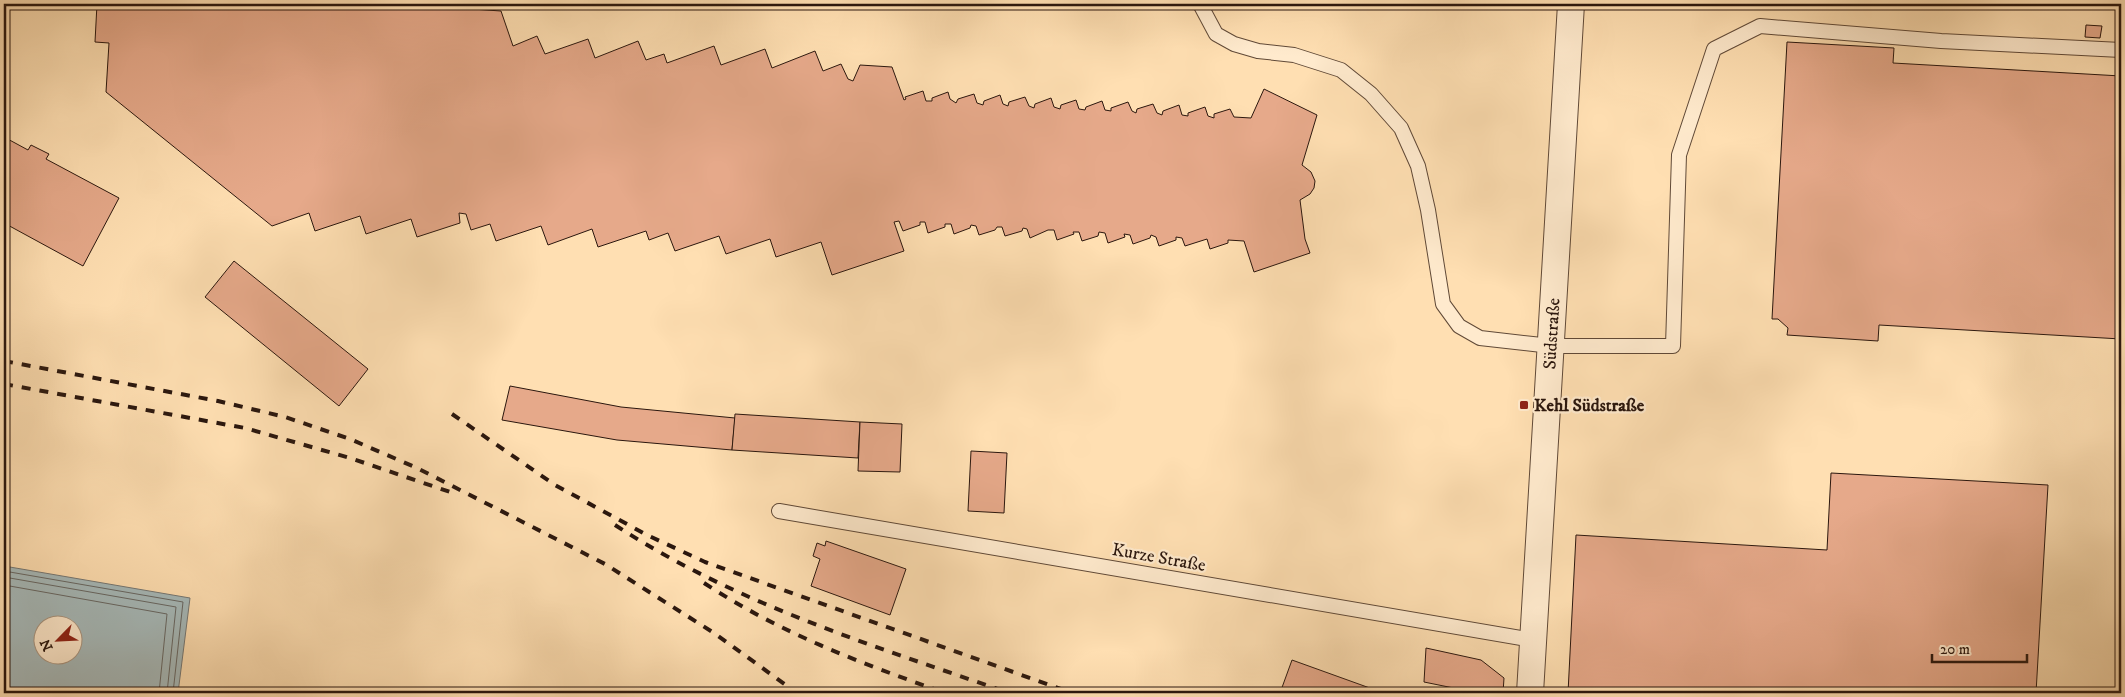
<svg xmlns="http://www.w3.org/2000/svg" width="2125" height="697" font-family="'IM FELL DW Pica',serif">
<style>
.water{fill:#a6b9b9;stroke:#757875;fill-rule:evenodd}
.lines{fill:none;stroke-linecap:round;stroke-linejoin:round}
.shore{stroke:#686864;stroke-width:1}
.building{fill:#e6a98a;stroke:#2b170e}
.lane-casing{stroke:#604937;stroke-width:16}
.street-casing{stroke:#604937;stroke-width:28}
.lane{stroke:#ffeacd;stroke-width:14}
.street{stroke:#ffeacd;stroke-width:26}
.rail{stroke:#2b170e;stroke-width:4;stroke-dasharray:9 9;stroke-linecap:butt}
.poi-dot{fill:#8f2418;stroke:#ffeacd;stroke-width:2}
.labels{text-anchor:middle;stroke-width:4.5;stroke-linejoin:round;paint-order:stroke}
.street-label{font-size:18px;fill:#2b170e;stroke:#ffeacd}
.poi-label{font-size:18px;font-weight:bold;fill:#2b170e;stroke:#ffeacd;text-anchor:start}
</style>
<rect width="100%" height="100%" fill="#ffdfb2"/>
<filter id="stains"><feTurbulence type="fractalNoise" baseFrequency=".004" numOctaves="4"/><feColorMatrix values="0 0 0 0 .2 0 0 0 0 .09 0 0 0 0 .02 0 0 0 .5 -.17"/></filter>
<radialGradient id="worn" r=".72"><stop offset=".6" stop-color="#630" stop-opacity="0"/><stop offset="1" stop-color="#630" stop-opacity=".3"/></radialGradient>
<path class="water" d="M4 566 190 598 178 693H4ZM42 624H72V654H42Z"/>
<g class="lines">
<g class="shore">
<path d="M4 571 183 602 173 693"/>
<path d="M4 577 176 607 167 693"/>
<path d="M4 585 167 614 159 693"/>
</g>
</g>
<g class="building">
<path d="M97 4H472V9L501 11 513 46 537 36 545 54 588 39 595 58 638 41 646 60 664 54 667 63 714 46 721 65 765 49 772 68 815 51 823 71 841 64 848 79 853 81 860 65 892 67 904 100 906 99 905 97 923 91 926 101H932V98L948 92 950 99 956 103 958 99 974 94 977 103 983 105 984 101 1000 95 1003 104 1008 106 1009 102 1025 97 1029 106 1034 108 1035 104 1051 98 1054 107 1060 109 1061 105 1076 100 1079 109 1085 110 1086 107 1102 101 1105 110 1111 111V108L1128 102 1132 111 1136 113 1137 109 1153 104 1157 113 1162 115 1163 111 1179 105 1182 115 1188 116V113L1205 107 1208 116 1214 118V114L1230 109 1234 117 1251 118 1264 89 1317 115 1302 165 1311 172 1315 181 1314 188 1310 194 1300 200 1305 239 1310 253 1254 272 1244 241 1228 240V243L1210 249 1207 239 1185 246 1182 238 1176 237V240L1159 246 1156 237 1151 235 1150 238 1133 244 1130 235 1124 234 1125 237 1108 243 1105 233 1099 232 1098 236 1082 241 1079 232H1073L1074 234 1057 240 1054 230H1048L1030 238 1027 229 1023 228 1022 231 1005 236 1002 227H997L995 230 979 235 976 226 971 225 970 228 954 234 951 224H945V227L928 233 925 222H920V225L903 231 899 221 894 222 904 251 832 275 821 242 776 257 770 239 726 254 719 236 675 251 668 233 649 240 646 231 598 247 592 229 548 245 541 226 496 241 490 224 471 230 466 214 459 213 460 223 417 237 411 219 366 234 360 216 315 231 309 213 272 226 106 92 109 43 95 42Z"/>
<path d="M2086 25 2102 26 2100 38 2085 37Z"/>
<path d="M1787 42 1894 48 1893 63 2121 76V339L1879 325 1878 341 1787 335 1788 328 1778 319H1772Z"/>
<path d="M4 137 28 150 31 145 49 154 46 159 119 198 83 266 4 223Z"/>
<path d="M234 261 368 369 339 406 205 297Z"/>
<path d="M510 386 621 407 735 418 732 450 617 440 502 420Z"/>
<path d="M735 414 860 422 858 458 732 450Z"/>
<path d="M860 422 902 424 900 472 858 471Z"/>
<path d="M971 451 1007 453 1004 513 968 511Z"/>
<path d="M1831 473 2048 485 2036 693H1568L1576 535 1827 550Z"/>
<path d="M826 541 906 569 890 615 811 586 820 559 813 556 817 543 825 546Z"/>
<path d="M1426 648 1481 660 1504 678 1503 693H1478L1424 682Z"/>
<path d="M1292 660 1367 687 1365 693H1280Z"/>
<path d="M1367 687 1384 693H1365Z"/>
</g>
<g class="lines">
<g class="lane-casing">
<g id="lane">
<path d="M1200 4 1216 34 1234 44 1258 51 1294 55 1341 70 1371 94 1401 128 1418 166 1428 210 1443 304 1459 326 1480 338 1551 346H1673L1679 155 1714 49 1760 26 1941 41 2121 50"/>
<path d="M779 511 1533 640"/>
</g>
</g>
<g class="street-casing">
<g id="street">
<path id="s1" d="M1530 693 1571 4"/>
</g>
</g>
<use href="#lane" class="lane"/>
<use href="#street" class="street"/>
<g class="rail">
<path d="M4 361 218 401 285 417 350 439 417 468 605 564 714 633 790 688"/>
<path d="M4 384 245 428 350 458 456 494"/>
<path d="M452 414 555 485 647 535 705 562 1072 693"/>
<path d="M615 525C738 605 872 645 1009 693"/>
<path d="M704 583C782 634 858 662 945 693"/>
</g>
</g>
<rect class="poi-dot" x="1519" y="400" width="10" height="10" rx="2.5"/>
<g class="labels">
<g class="street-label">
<text dy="6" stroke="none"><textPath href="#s1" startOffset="360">Südstraße</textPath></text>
<text transform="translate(1159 557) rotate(10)" y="6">Kurze Straße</text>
</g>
<g class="poi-label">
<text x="1534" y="411">Kehl Südstraße</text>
</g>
</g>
<rect width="2125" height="697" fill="none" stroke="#ffdfb2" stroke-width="20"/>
<rect x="5" y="5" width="2115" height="687" fill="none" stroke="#2b170e" stroke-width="2.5"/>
<rect x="10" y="10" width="2105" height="677" fill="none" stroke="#2b170e"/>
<g transform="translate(58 640) rotate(246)"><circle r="24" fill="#ffeacd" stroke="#aa9681"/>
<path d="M0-4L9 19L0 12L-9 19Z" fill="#8f2418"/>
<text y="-8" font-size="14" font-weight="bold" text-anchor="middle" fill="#2b170e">N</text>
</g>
<path d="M1932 654v8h95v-8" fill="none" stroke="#2b170e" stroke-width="2.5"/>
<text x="1940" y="654" font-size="15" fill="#2b170e" stroke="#ffeacd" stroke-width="4" paint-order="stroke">20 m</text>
<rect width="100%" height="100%" filter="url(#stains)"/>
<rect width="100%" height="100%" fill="url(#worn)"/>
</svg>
